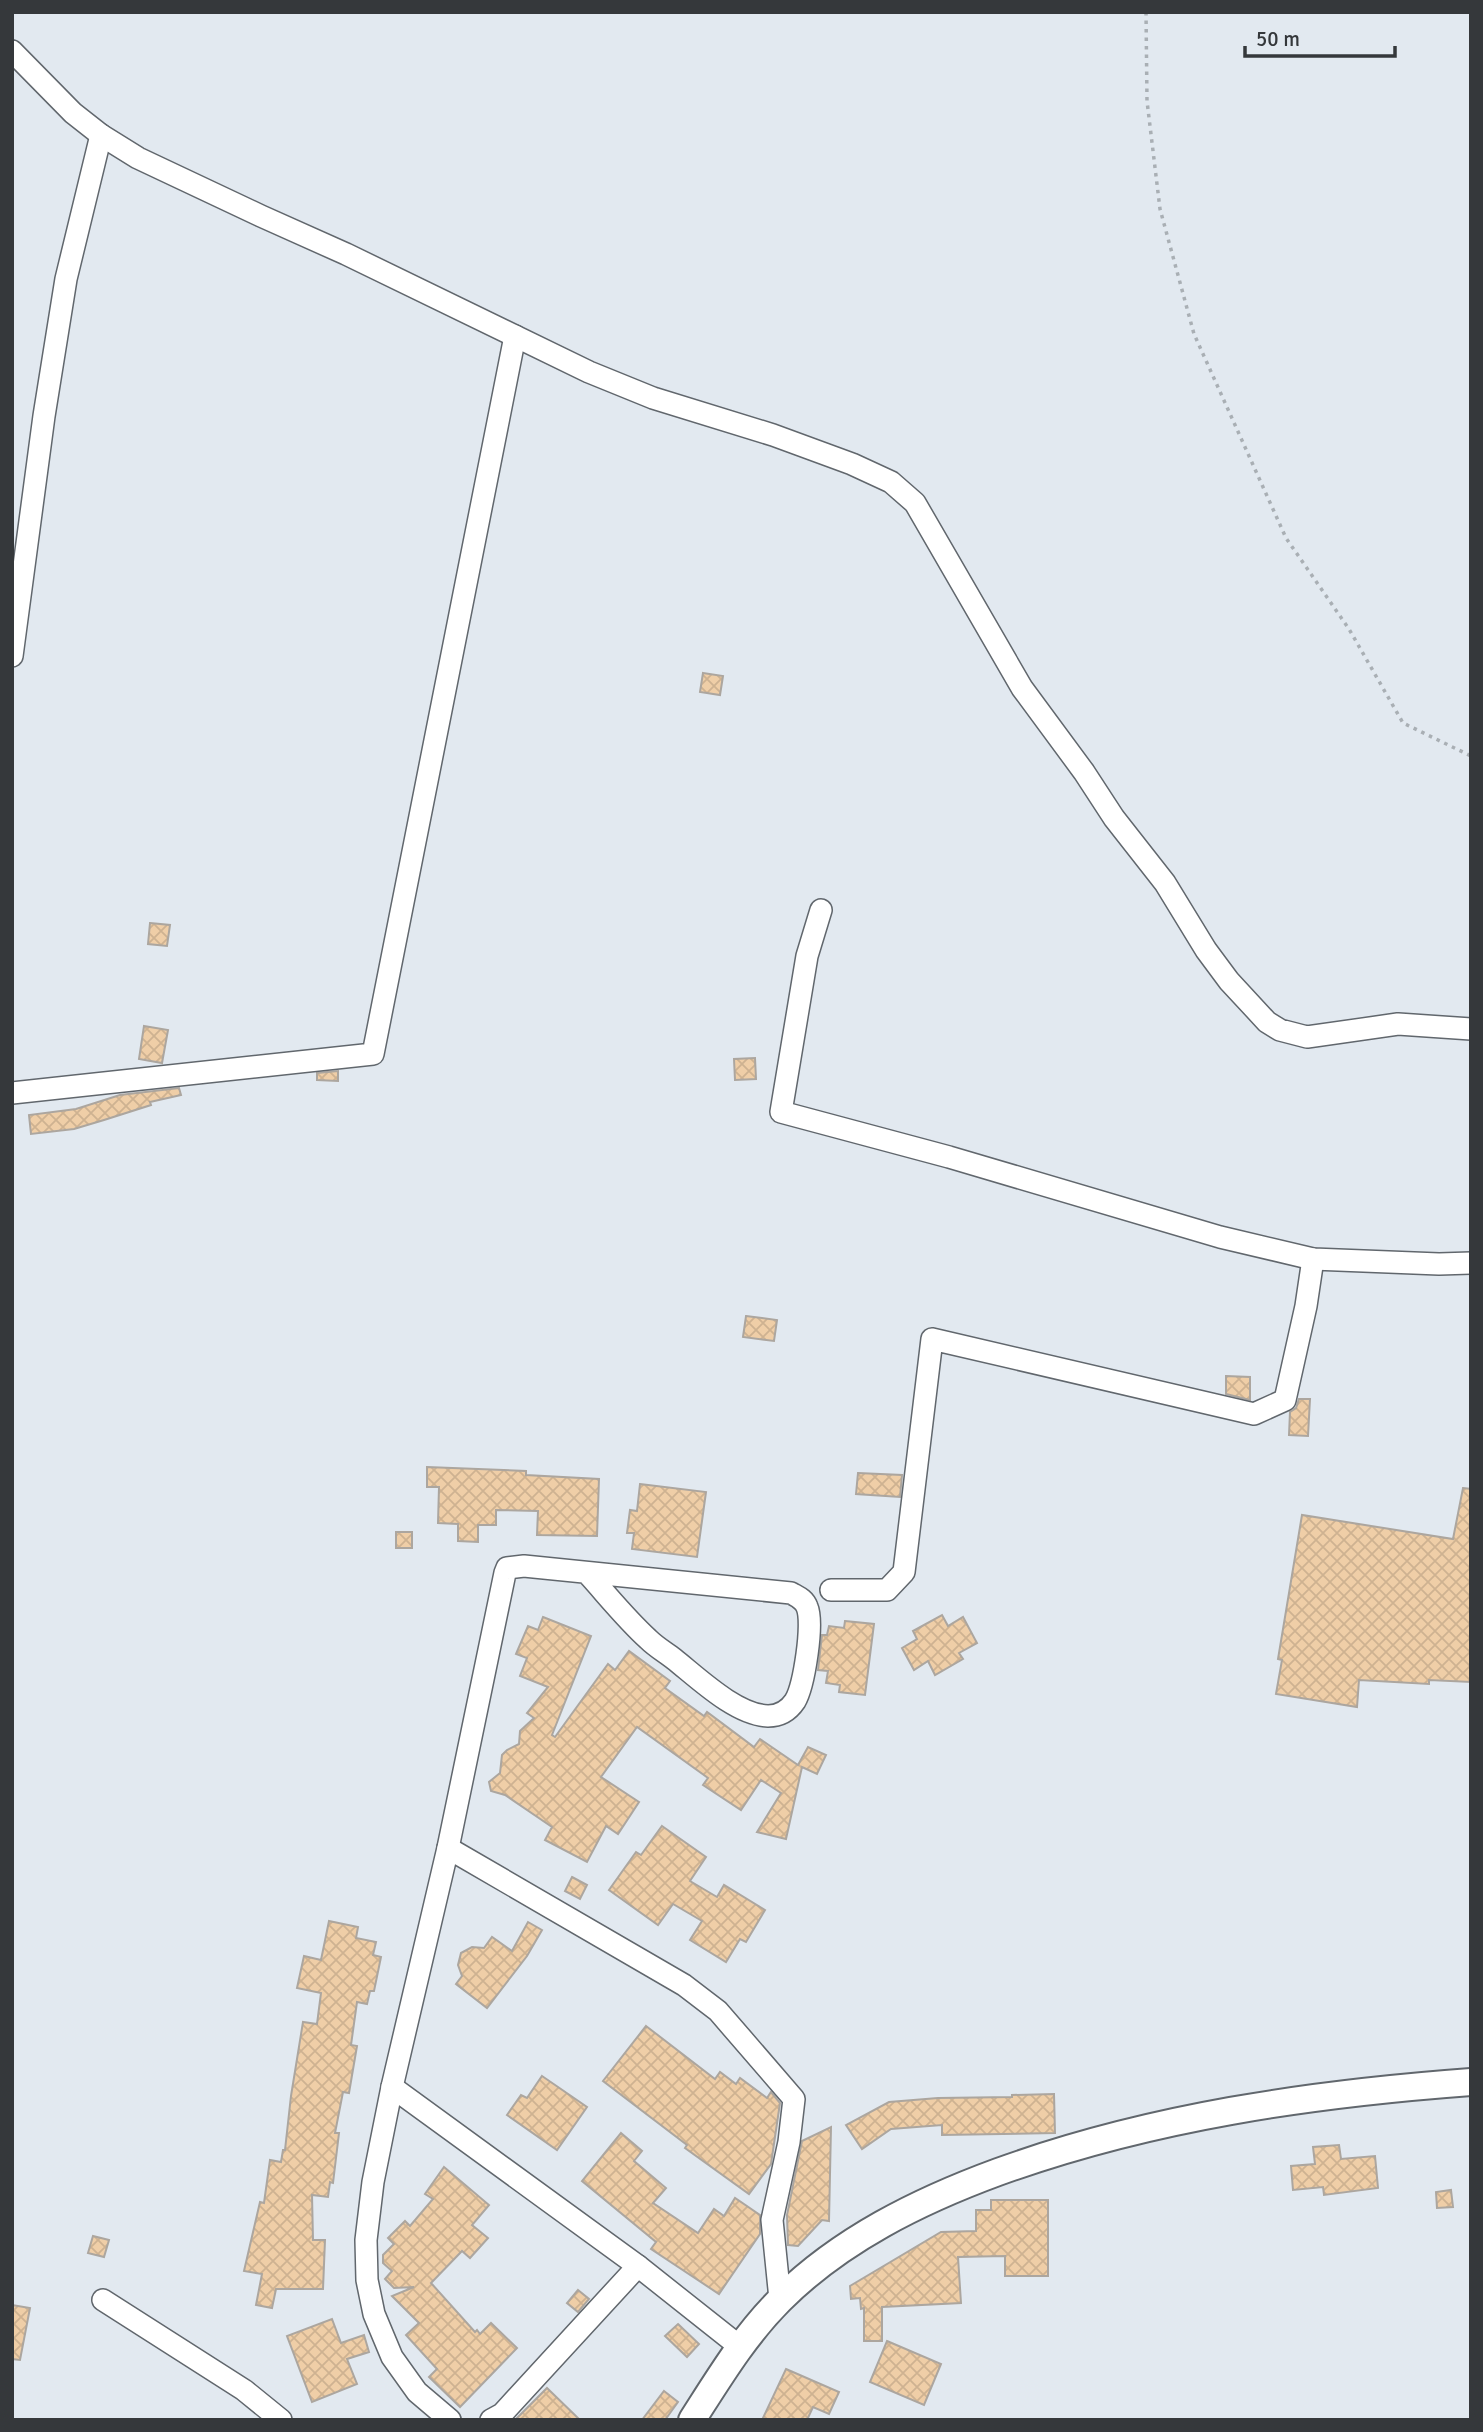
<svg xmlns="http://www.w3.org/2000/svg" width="1483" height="2432" font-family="Signika,sans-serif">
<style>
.building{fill:url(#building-cross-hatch);stroke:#aca69f;stroke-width:2}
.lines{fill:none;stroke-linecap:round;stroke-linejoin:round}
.minor-casing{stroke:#61676d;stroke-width:24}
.major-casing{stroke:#61676d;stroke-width:30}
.path{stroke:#a9afb4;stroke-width:3.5;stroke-dasharray:3.5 5;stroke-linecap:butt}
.minor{stroke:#fff;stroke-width:21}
.major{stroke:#fff;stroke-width:26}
</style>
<defs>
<pattern id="building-cross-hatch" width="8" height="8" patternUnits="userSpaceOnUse" patternTransform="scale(1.75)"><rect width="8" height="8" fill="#efcea7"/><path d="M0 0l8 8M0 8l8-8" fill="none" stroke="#ceb291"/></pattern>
</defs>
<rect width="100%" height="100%" fill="#e2e9f0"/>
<g class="building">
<path d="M703 673 723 676 720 695 700 692Z"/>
<path d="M150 923 170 925 167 946 148 944Z"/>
<path d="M144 1026 168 1030 162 1063 139 1059Z"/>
<path d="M755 1058 756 1079 735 1080 734 1059Z"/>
<path d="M338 1071V1081L317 1080V1073Z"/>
<path d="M179 1088 181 1095 150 1102 151 1105 104 1120 74 1129 31 1134 29 1115 76 1109 120 1095Z"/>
<path d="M746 1316 777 1320 774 1341 743 1337Z"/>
<path d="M1226 1376 1250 1377V1400L1226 1394Z"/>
<path d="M1299 1399H1310L1308 1436 1289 1435 1290 1412 1296 1408Z"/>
<path d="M427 1467 526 1471V1475L599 1479 597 1536 537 1535 538 1511 496 1510V1525H478V1542L458 1541V1524L438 1523 439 1487H427Z"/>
<path d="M858 1473 902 1475 900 1497 856 1494Z"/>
<path d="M640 1484 706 1492 697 1557 632 1549 634 1533H627L630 1510 637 1511Z"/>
<path d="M1463 1488 1471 1489V1682L1429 1680V1684L1359 1680 1357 1707 1276 1694 1282 1660 1278 1659 1302 1515 1453 1539Z"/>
<rect x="396" y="1532" width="16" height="16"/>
<path d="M942 1615 948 1626 963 1617 977 1643 959 1653 963 1659 935 1675 928 1661 914 1670 902 1648 917 1639 913 1631Z"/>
<path d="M543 1617 591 1636 552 1735 555 1737 608 1664 615 1670 629 1651 670 1681 665 1688 704 1716 707 1712 754 1747 760 1739 798 1765 808 1747 826 1755 817 1774 802 1767 786 1839 757 1832 781 1793 761 1780 741 1810 703 1785 708 1778 637 1727 601 1777 639 1802 618 1834 606 1826 587 1862 545 1840 552 1827 505 1795 491 1791 489 1782 500 1773 502 1755 507 1750 519 1744 520 1731 534 1718 527 1713 548 1687 520 1676 527 1658 516 1654 528 1626 538 1630Z"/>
<path d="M845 1621 874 1624 865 1695 839 1692 840 1685 826 1683 828 1671 818 1670 822 1635H827L829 1626 844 1628Z"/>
<path d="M662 1826 706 1857 690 1881 717 1897 724 1885 765 1910 746 1942 740 1939 726 1962 690 1940 702 1921 673 1904 658 1925 609 1890 636 1852 641 1855Z"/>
<path d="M572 1877 587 1885 580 1899 565 1891Z"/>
<path d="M329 1921 358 1927 356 1938 376 1942 373 1955 381 1957 374 1991H370L367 2004 357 2002 351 2045 357 2046 349 2093 343 2092 335 2133H339L333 2183 330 2182 328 2197 312 2195 313 2240H325L323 2289H276L272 2308 256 2305 262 2274 244 2271 260 2202 264 2203 270 2160 281 2162 283 2150H285L291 2096 303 2022 317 2024 321 1993 297 1988 304 1956 321 1960Z"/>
<path d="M528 1922 542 1930 527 1956 487 2008 456 1984 462 1976 458 1965 461 1953 472 1947 484 1948 492 1937 512 1951Z"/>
<path d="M646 2026 715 2079 720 2072 736 2084 740 2078 767 2098 771 2092 780 2103 771 2164 749 2194 685 2148 687 2145 603 2081Z"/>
<path d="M542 2076 587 2107 557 2150 507 2115 521 2095 527 2098Z"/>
<path d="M1054 2094 1055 2133 942 2135V2125L891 2129 862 2149 846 2125 889 2102 938 2098 1012 2097V2095Z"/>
<path d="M831 2127 829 2221 822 2220 798 2246 788 2245 787 2215 802 2141Z"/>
<path d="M621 2133 642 2151 634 2161 666 2188 653 2203 698 2233 714 2209 724 2216 735 2198 760 2215V2234L719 2294 651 2249 656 2242 582 2181Z"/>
<path d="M1339 2145 1341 2159 1375 2156 1378 2188 1324 2195 1323 2187 1293 2190 1291 2166 1315 2164 1313 2147Z"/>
<path d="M444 2167 489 2205 472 2225 488 2238 470 2258 462 2251 431 2283 475 2332 477 2330 480 2334 491 2323 517 2348 460 2407 429 2377 437 2369 406 2335 419 2323 392 2296 414 2287 394 2288 385 2279 392 2271 383 2263V2255L394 2244 388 2238 405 2221 410 2226 433 2199 425 2194Z"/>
<path d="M1451 2190 1453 2207 1437 2208 1436 2192Z"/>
<path d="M991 2200H1048V2276H1005V2256L958 2257 961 2303 882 2307V2341H864V2308L861 2309 860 2298 851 2299 850 2286 941 2232 976 2231V2210H991Z"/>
<path d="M93 2236 109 2240 104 2257 88 2253Z"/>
<path d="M578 2290 589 2299 578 2312 567 2303Z"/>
<path d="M12 2305 30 2308 20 2360 12 2359Z"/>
<path d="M332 2319 341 2343 364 2335 369 2352 347 2359 357 2384 312 2402 287 2336Z"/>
<path d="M678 2324 699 2344 687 2357 665 2336Z"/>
<path d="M887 2341 941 2364 924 2405 870 2382Z"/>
<path d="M786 2369 839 2392 829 2414 813 2407 807 2420H762Z"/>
<path d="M547 2388 580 2420H515Z"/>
<path d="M664 2391 678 2402 665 2420H642Z"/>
</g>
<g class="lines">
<g class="minor-casing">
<g id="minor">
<path d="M12 51 73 113 101 135 138 158 261 216 346 254 589 372 653 398 773 435 852 464 891 482 915 503 1022 688 1084 772 1114 818 1165 883 1206 950 1229 981 1267 1022 1280 1030 1307 1037 1398 1024 1471 1029"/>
<path d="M12 656 44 416 66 279 101 135"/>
<path d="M821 910 807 956 781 1112 949 1157 1220 1237 1313 1259 1439 1264 1471 1263"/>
<path d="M12 1093 373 1054 515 336"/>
<path d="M831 1590H887L904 1572 932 1339 1254 1414 1285 1400 1306 1306 1313 1259"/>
<path d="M448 1848 684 1985 718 2011 794 2099 789 2142 772 2220 780 2299"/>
<path d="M392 2087 638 2266 739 2346"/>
<path d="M103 2300 244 2390 281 2420"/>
<path d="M450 2420 417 2392 392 2357 374 2314 367 2280 366 2240 373 2182 392 2087 448 1848 505 1573 507 1568 524 1566 791 1593C798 1597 804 1599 807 1607 814 1623 804 1686 795 1701 789 1710 780 1716 768 1716 736 1715 698 1678 674 1659 665 1652 656 1647 648 1639 626 1619 607 1595 587 1573"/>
<path d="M491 2420 502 2414 638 2266"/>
</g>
</g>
<g class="major-casing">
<path id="major" d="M692 2420C719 2378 744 2336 780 2300 840 2240 919 2201 998 2172 1150 2117 1310 2094 1471 2082"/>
</g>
<path class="path" d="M1146 12 1147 101 1160 209 1194 334 1286 538 1349 629 1403 723 1471 756"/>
<use href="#minor" class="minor"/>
<use href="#major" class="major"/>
</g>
<rect width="1483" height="2432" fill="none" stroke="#35383b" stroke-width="28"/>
<path d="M1245 46v10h150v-10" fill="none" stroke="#35383b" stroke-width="3.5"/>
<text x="1256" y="46" font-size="21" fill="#35383b" stroke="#e2e9f0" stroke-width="5" paint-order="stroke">50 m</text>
</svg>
